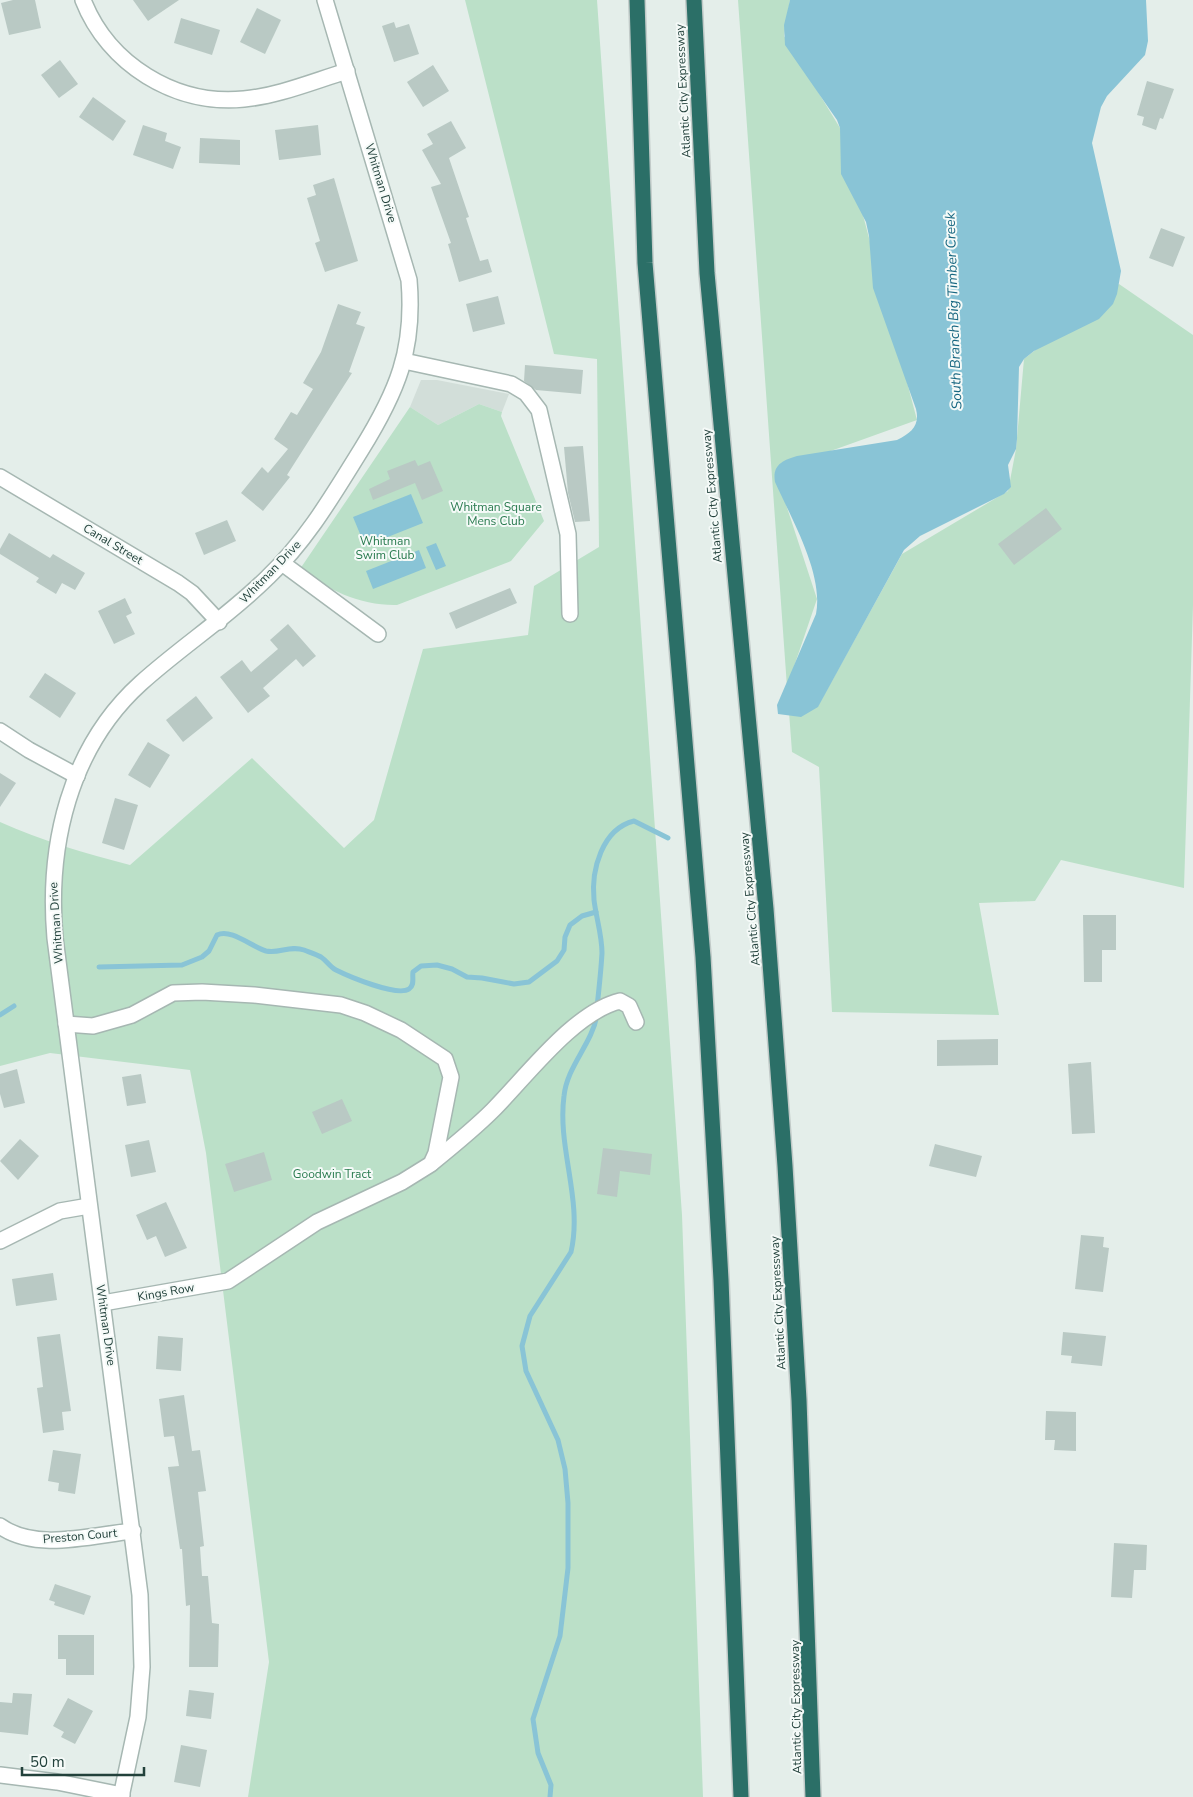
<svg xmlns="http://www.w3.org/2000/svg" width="1193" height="1797" font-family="'Nunito Sans',sans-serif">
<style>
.built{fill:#d2ded9}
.green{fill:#bbe0c8}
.water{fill:#89c4d6}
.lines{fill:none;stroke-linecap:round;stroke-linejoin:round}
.stream{stroke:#89c4d6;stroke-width:5}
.building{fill:#b9c9c4}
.minor-casing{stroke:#a6b7b2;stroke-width:18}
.highway-casing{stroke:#c1cac8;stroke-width:18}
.minor{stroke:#fff;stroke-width:15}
.highway{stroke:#2b6f67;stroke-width:15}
.labels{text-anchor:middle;stroke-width:4;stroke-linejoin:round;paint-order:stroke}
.street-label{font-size:12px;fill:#22413b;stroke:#f5faf8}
.park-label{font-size:12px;fill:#297b4f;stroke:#f5faf8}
.water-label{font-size:14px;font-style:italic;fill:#176781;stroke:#f5faf8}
</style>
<rect width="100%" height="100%" fill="#e4eeea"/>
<path class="built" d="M421 380H437L509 394 502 412 479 404 438 425 410 407Z"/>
<g class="green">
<path d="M465 0H597L682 1215 703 1797H248L269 1662 206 1153 190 1070 50 1053 0 1066V822C42 841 85 853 130 865L252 758 344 848 374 820 423 649 528 635 534 586 599 547 597 359 554 354Z"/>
<path d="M738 0H790L784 36 840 128 917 420 775 471 817 599 787 687Z"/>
<path d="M1119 284 1193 335V605L1184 888 1061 860 1035 901 979 903 999 1015 832 1012 819 767 792 752 789 712 818 706 902 554 1008 491 1016 449 1024 359Z"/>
<path d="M479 404 502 412 501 416 544 521 511 561 397 605C362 606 327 590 300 569L410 407 438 425Z"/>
</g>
<g class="water">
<path d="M790 0H1146L1148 41 1145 55 1107 96 1101 107 1092 143 1121 271 1117 294 1113 304 1099 319 1034 351 1024 359 1019 367 1017 439 1016 449 1008 465 1011 487 1004 494 920 536 904 550 818 707 801 717 778 714 777 705 816 614C824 574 791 518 775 482 772 465 783 460 797 456L897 440C912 433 920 425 916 409L873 288 869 236 866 222 841 174 840 128 837 120 785 45 784 25Z"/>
<path d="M411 494 423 523 365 546 353 517Z"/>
<path d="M436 543 446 566 436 570 426 547Z"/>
<path d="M419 550 426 568 373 589 366 571Z"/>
</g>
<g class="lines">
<g class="stream">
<path d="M99 967 182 965 202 957 209 951 217 935C231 928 252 947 266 951 279 954 290 945 304 950 309 952 316 954 321 957 327 961 330 967 336 970 348 976 397 997 409 989 415 985 412 978 413 972L421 966 437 965 452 969 467 977 482 978 514 984 529 982 557 961 564 950 565 937 570 925 582 916 596 912"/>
<path d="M597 1007C599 989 601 971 602 953 602 935 596 917 594 900 591 870 602 829 634 821L668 838"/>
<path d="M0 1015 14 1006"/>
<path d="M550 1797 551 1785 538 1753 533 1719 560 1636 568 1568V1503L565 1469 558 1440 526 1371 522 1346 530 1316 571 1252C583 1200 557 1148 564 1096 567 1066 592 1044 597 1015"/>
</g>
</g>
<g class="building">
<path d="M13 0H35L41 28 9 35 1 3Z"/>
<path d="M133 0H179L148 21Z"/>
<path d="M257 8 281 20 265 54 240 42Z"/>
<path d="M181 18 220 30 212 55 174 43Z"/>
<path d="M394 22 396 28 409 24 419 54 394 62 382 26Z"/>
<path d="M60 60 78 84 59 98 41 75Z"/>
<path d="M433 65 449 91 423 107 407 82Z"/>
<path d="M1147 81 1174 89 1163 119 1160 118 1156 130 1142 125 1144 117 1137 115Z"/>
<path d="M93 97 126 121 113 141 79 117Z"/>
<path d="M451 121 466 148 449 158 469 217 466 218 480 261 488 259 492 272 459 282 448 244 451 243 431 187 441 184 422 150 433 144 427 134Z"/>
<path d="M143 125 167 133 165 141 181 147 173 169 133 155Z"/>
<path d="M318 125 321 155 279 160 275 130Z"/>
<path d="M200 138 240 140V165L199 163Z"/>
<path d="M334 178 358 261 325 272 315 243 320 241 307 198 316 195 313 185Z"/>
<path d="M1161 228 1185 237 1173 267 1149 258Z"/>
<path d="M498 296 505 324 473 332 466 304Z"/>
<path d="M338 304 361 312 356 324 365 327 349 372 352 373 287 475 290 477 263 511 241 493 262 467 268 473 288 449 274 439 291 412 297 415 313 389 303 383 321 352Z"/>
<path d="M525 365 583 370 581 394 536 390 524 381Z"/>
<path d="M583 446 590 521 575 522 568 493 564 447Z"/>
<path d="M415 460 418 466 430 461 443 491 422 500 415 483 373 500 369 489 390 479 387 471Z"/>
<path d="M1046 508 1062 529 1014 565 998 544Z"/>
<path d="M227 520 236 541 204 555 195 533Z"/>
<path d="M9 533 50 558 53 554 85 573 75 590 62 583 56 594 36 582 39 578 0 554V549Z"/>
<path d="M510 588 517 603 456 629 449 613Z"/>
<path d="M125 598 132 613 126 616 135 634 114 644 98 611Z"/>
<path d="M288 624 316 656 303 667 296 659 263 688 270 696 248 713 220 677 242 660 251 672 278 649 270 640Z"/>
<path d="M45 673 76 693 60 718 29 697Z"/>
<path d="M196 696 213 718 183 742 166 720Z"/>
<path d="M148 742 170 755 150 788 128 775Z"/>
<path d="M0 773 16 783 0 807Z"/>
<path d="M115 798 138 805 124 850 102 843Z"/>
<path d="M1083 915H1116V950H1102V982H1084Z"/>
<path d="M998 1039V1065L937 1066V1040Z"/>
<path d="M1091 1062 1095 1133 1072 1134 1068 1064Z"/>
<path d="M17 1069 25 1103 4 1108 0 1094V1074Z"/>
<path d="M141 1074 146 1103 127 1106 122 1077Z"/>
<path d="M342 1099 352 1121 322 1134 312 1112Z"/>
<path d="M20 1139 39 1156 18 1180 0 1161Z"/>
<path d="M149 1140 156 1172 131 1177 125 1145Z"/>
<path d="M935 1144 982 1156 976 1177 929 1166Z"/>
<path d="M603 1148 652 1154 650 1175 620 1171 617 1197 597 1194Z"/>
<path d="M264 1152 272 1180 234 1192 225 1164Z"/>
<path d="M166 1202 187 1248 165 1257 156 1236 147 1240 136 1215Z"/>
<path d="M1081 1235 1104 1237 1103 1247 1109 1248 1103 1292 1075 1289Z"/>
<path d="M53 1273 57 1300 16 1306 12 1279Z"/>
<path d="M1063 1332 1106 1336 1102 1366 1071 1363 1072 1356 1061 1355Z"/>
<path d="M60 1334 71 1411 62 1412 64 1430 43 1433 37 1388 43 1387 37 1337Z"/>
<path d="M158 1336 183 1338 181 1371 156 1369Z"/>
<path d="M184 1395 192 1451 200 1450 206 1491 198 1492 204 1546 200 1547 202 1576H208L212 1623 219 1624 218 1667H189L190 1605 186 1606 182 1549H180L168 1467 179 1466 174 1436 164 1437 159 1399Z"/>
<path d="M1046 1411 1076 1412V1451L1054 1450 1055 1440H1045Z"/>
<path d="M53 1450 81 1454 75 1494 58 1491 59 1483 48 1481Z"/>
<path d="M1114 1543 1147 1545 1146 1570H1134L1132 1598 1111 1597Z"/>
<path d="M55 1584 91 1596 84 1615 54 1605 55 1602 49 1600Z"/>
<path d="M58 1635H94V1675H66V1659H58Z"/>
<path d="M189 1690 214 1693 211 1719 186 1716Z"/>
<path d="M13 1693 32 1694 28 1735 0 1732V1702L12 1703Z"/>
<path d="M68 1698 93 1711 75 1744 61 1737 64 1732 53 1726Z"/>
<path d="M181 1745 207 1750 200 1787 174 1782Z"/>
</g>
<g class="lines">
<g class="minor-casing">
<g id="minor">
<path d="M83 0C108 64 175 106 244 99 278 96 314 81 347 71"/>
<path d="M404 361 511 384 526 393 539 410 568 534 570 614"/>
<path d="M0 477 178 583 192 593 219 622"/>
<path d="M282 563 378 634"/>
<path d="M0 731 29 750 77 776"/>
<path d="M66 1024 93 1026 132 1015 173 993 202 992 254 995 341 1005 365 1013 401 1030 445 1059 451 1077 436 1153 431 1164 402 1182 317 1222 228 1281 103 1303"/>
<path d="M432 1163C453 1146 474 1129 493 1110 526 1077 574 1012 620 1001L629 1006 636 1022"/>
<path d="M0 1241 60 1211 89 1206"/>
<path d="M0 1526C36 1552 92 1535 133 1531"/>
<path d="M0 1775 57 1782 122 1795"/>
<path d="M121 1797 138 1717 142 1667 140 1595 55 938C47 846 69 748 141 683 182 646 229 616 268 577 307 540 333 495 361 450 397 392 415 350 409 280L325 0"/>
</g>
</g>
<g class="highway-casing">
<g id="highway">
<path d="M637 0 645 263 703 957 721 1280 741 1797"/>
<path d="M694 0 707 273 766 909 785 1166 799 1400 813 1797"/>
</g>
</g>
<use href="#minor" class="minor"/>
<use href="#highway" class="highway"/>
</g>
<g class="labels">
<g class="street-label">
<text transform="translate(683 91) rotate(-93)" y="4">Atlantic City Expressway</text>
<text transform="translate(381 183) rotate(73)" y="4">Whitman Drive</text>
<text transform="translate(712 496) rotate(-95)" y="4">Atlantic City Expressway</text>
<text transform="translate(113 544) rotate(31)" y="4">Canal Street</text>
<text transform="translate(270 572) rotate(-46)" y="4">Whitman Drive</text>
<text transform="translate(750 899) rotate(-95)" y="4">Atlantic City Expressway</text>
<text transform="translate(56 923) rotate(-94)" y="4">Whitman Drive</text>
<text transform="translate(166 1292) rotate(-10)" y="4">Kings Row</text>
<text transform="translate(778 1303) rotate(-93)" y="4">Atlantic City Expressway</text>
<text transform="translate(106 1325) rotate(82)" y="4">Whitman Drive</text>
<text transform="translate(80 1536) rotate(-5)" y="4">Preston Court</text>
<text transform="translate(796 1707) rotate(-91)" y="4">Atlantic City Expressway</text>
</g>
<g class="park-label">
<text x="496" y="511">Whitman Square<tspan x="496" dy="14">Mens Club</tspan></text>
<text x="385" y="545">Whitman<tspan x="385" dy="14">Swim Club</tspan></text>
<text x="332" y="1178">Goodwin Tract</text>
</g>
<g class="water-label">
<text transform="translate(953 311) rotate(-92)" y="5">South Branch Big Timber Creek</text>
</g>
</g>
<path d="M22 1767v8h122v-8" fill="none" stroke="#22413b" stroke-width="2.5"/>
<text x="30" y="1767" font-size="15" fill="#22413b" stroke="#f5faf8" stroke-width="4" paint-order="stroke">50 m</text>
</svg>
